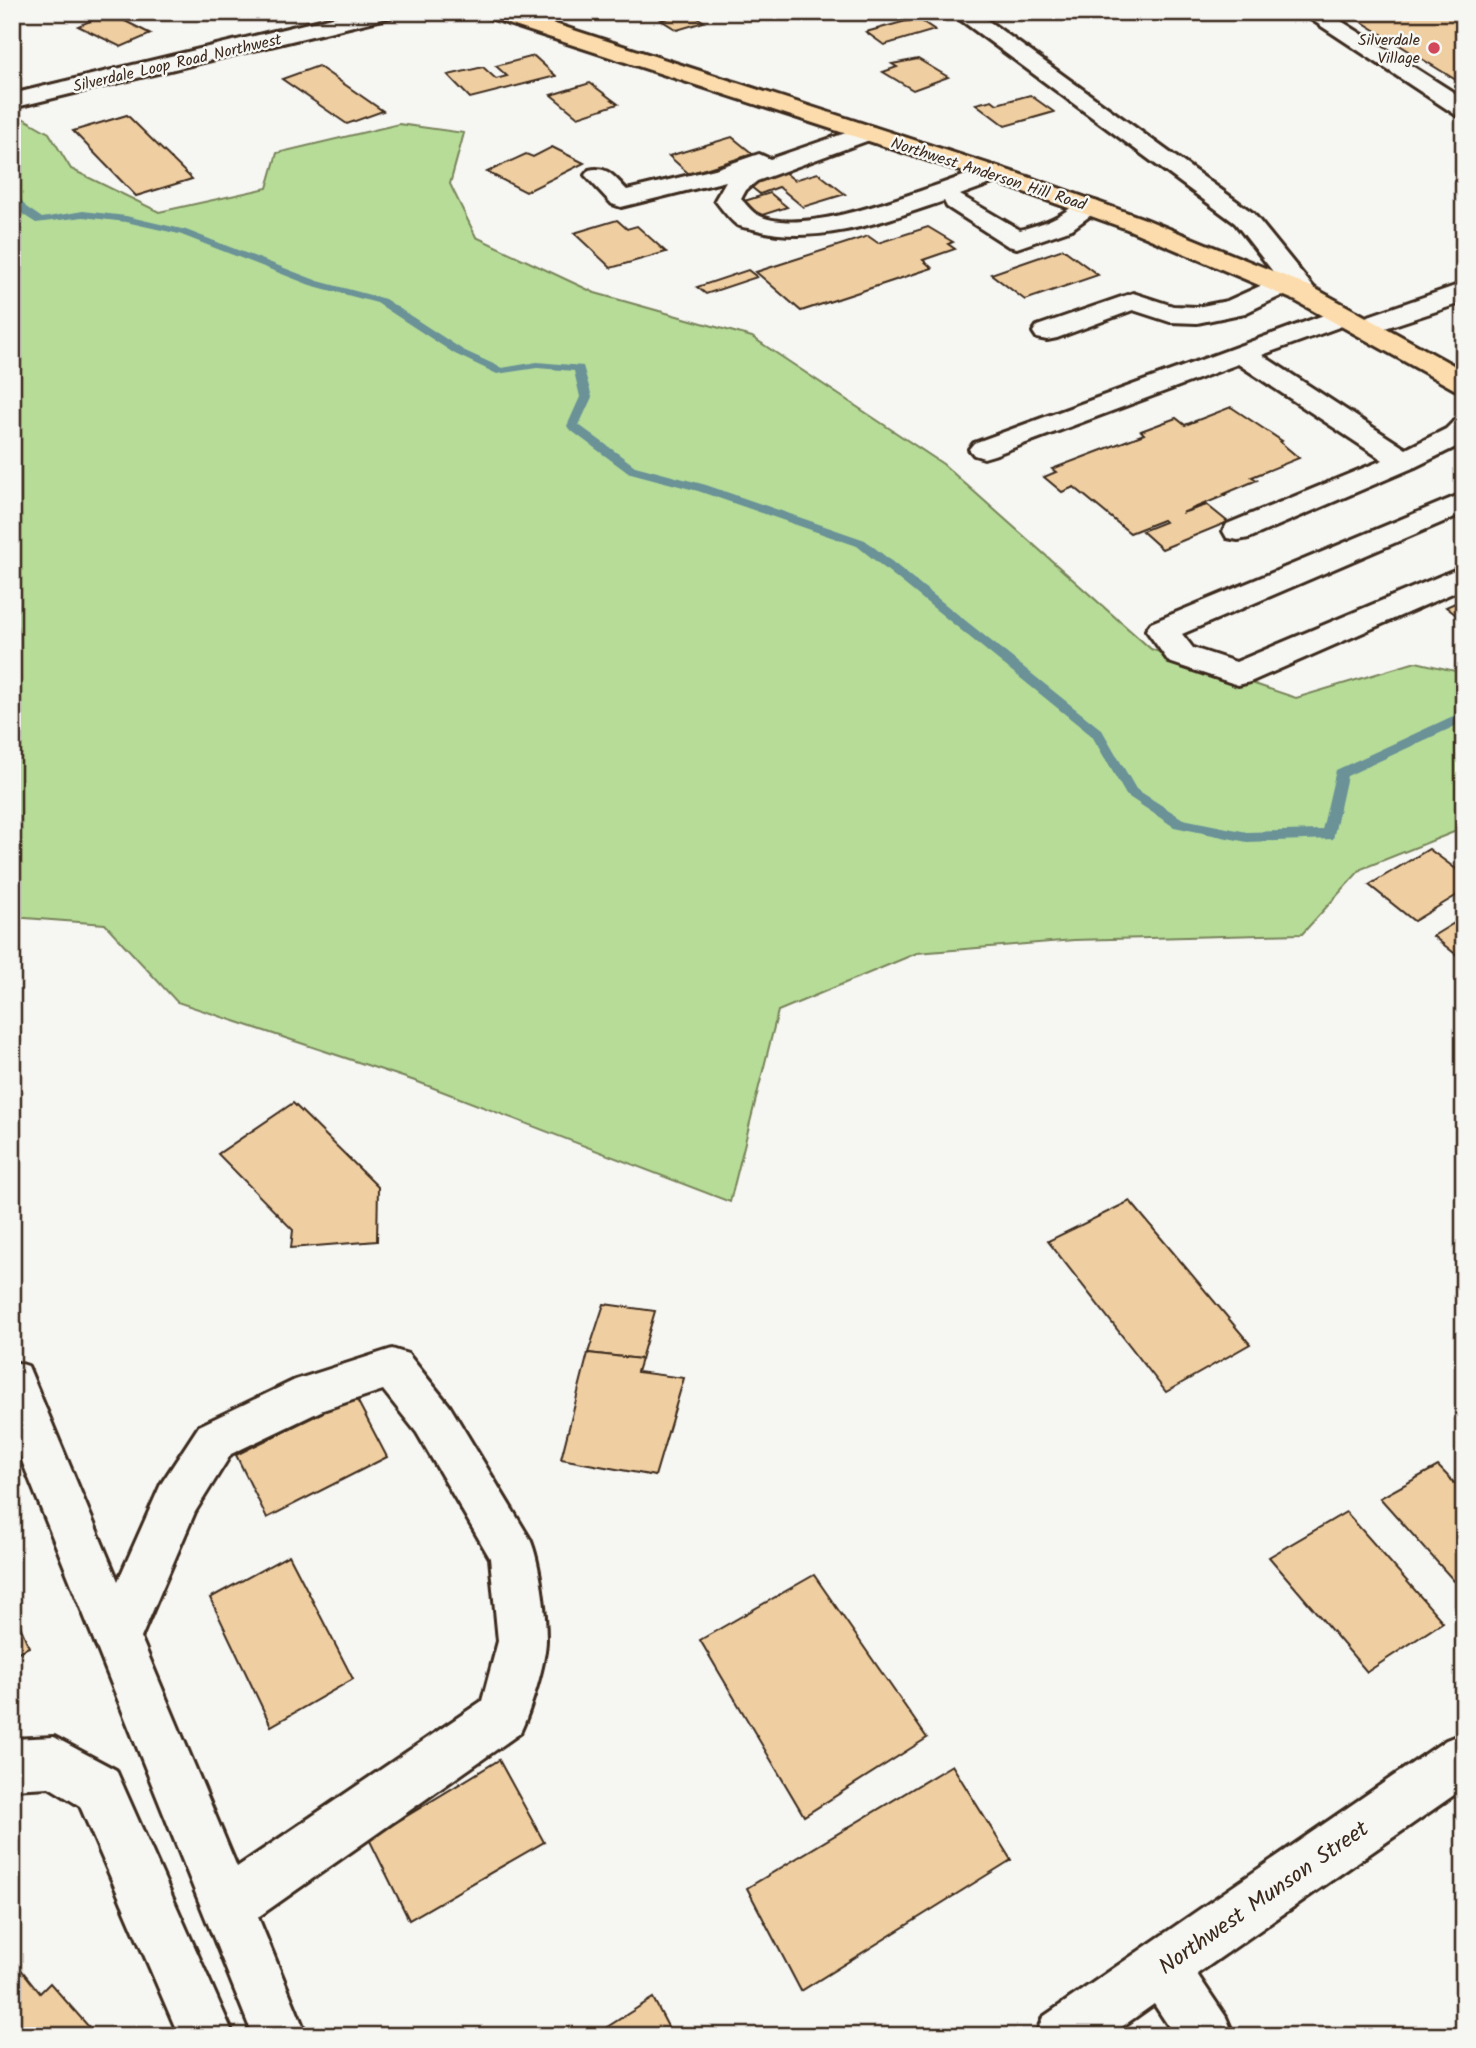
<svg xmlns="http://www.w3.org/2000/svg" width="1476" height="2048" font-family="Kalam,sans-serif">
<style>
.green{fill:#b6dc97;stroke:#78835a;stroke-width:2}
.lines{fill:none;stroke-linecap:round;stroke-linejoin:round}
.stream{fill:#6a9297;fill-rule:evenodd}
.building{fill:#efcea1;stroke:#3b2a1e;stroke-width:2}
.minor-casing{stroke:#3b2a1e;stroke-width:6}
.major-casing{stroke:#3b2a1e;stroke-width:6}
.minor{fill:#f6f6f2;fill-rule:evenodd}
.major{fill:#fcdcac;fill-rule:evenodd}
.poi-dot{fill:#d1495b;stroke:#f6f6f2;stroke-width:2.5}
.labels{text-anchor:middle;stroke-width:5;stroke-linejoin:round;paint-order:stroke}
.far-poi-label{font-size:16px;fill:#3b2a1e;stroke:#f6f6f2;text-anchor:end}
.far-street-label{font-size:16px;fill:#3b2a1e;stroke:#f6f6f2}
.near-street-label{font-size:23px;fill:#3b2a1e;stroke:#f6f6f2}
</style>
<rect width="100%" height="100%" fill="#f6f6f2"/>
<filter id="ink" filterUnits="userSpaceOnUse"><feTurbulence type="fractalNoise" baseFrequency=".0143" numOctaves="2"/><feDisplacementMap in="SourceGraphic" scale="14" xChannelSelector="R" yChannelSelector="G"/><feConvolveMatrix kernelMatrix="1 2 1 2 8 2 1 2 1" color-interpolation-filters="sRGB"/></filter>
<g filter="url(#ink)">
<path class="green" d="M19 116 49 133 71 169 159 212 267 188 277 153 399 124 464 133 450 184 476 237 595 293 752 337 943 464 1151 649 1296 698 1416 662 1464 673V828L1361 869 1302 934 1074 940 917 953 778 1011 730 1202 418 1082 177 1002 105 924 12 917V118Z"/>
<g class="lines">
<path class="stream" d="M12 191 16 192 26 207 42 218 83 211 126 216 186 230 318 281 385 299 463 350 502 368 537 362 583 366 592 397 579 425 635 466 706 485 865 540 1102 730 1136 789 1183 819 1247 832 1322 830 1336 770 1464 711V722L1347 776 1333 839 1247 842 1174 827 1126 795 1092 736 857 546 698 491 627 472 569 429 567 426 580 397 574 371 537 368 497 374 455 354 377 303 310 285 179 234 126 222 83 217 36 223C22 214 12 209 12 191Z"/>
</g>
<g class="building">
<path d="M689 12 704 22 677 30 661 20Z"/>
<path d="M768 12H806L785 20Z"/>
<path d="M1346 12H1464V85Z"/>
<path d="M109 13 151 34 121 47 78 26Z"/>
<path d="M917 18 935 30 884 45 866 32Z"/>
<path d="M534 56 556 76 470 98 448 75 483 67 496 79 507 76 496 66Z"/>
<path d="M918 59 948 77 913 90 883 72 897 67 892 64Z"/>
<path d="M318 66 383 111 347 124 282 79Z"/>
<path d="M590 83 618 104 578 117 551 95Z"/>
<path d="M1030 95 1054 112 1005 126 976 104 992 100 997 104Z"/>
<path d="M127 115 192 179 136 196 73 131Z"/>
<path d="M732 137 753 154 689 174 669 156Z"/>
<path d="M552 147 584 163 526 192 487 172 526 154 533 157Z"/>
<path d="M782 170 794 180 818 173 845 194 803 207 779 187 760 194 745 182Z"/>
<path d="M770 193 787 207 756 217 738 203Z"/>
<path d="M617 220 627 229 637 226 666 252 611 268 574 233Z"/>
<path d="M928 227 953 242 948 244 955 249 923 260 932 268 801 311 756 272 868 236 878 243Z"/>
<path d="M1063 249 1098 275 1025 300 991 274Z"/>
<path d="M748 270 757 277 706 294 697 287Z"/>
<path d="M1231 407 1282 441 1280 442 1299 458 1252 477 1257 480 1224 494 1226 495 1182 513 1207 505 1228 522 1162 549 1142 531 1165 522 1163 520 1130 533 1074 487 1062 492 1044 477 1056 472 1052 469 1144 434 1141 431 1176 418 1185 425Z"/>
<path d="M1464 599V621L1446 607Z"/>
<path d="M1429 849 1464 875V891L1414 921 1369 885Z"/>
<path d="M1464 917V961L1433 936Z"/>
<path d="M293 1103 378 1187 377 1241 291 1248 293 1230 218 1154Z"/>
<path d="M1130 1201 1250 1344 1166 1392 1048 1241Z"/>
<path d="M604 1304 655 1311 641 1359 588 1353Z"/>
<path d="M588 1353 641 1359 637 1372 684 1378 655 1476 561 1459Z"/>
<path d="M355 1396 387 1457 267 1518 236 1455Z"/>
<path d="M1438 1466 1464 1493V1575L1454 1581 1380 1498Z"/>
<path d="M1346 1512 1443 1622 1367 1672 1269 1557Z"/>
<path d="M289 1555 353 1679 271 1726 210 1598Z"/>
<path d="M814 1575 927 1738 804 1816 700 1640Z"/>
<path d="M12 1607 29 1647 12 1655Z"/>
<path d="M499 1760 544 1842 409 1920 369 1839Z"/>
<path d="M952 1765 1011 1860 801 1991 747 1888Z"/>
<path d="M12 1958 40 1993 50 1983 97 2036H12Z"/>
<path d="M653 1998 673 2036H593Z"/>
</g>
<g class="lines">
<g class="minor-casing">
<g id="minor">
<path d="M354 12H394L391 17 12 108V94Z"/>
<path d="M950 12H976L1253 213 1314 288 1317 294 1314 300C1302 303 1296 302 1289 292L1245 313 1197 323 1170 322 1133 310 1057 338 1047 340 1037 338 1033 332 1037 326 1133 293 1173 306 1197 307 1227 301 1278 278 1235 223Z"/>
<path d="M1300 12H1327L1464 99V117L1456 115Z"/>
<path d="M866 126 875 128 878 133 875 138 757 181 746 190 741 199C746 204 751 211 756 214 806 243 941 180 995 166L1004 169 1008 174 1004 179 960 195 1020 230C1030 227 1042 224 1052 219 1069 212 1078 197 1098 202L1102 207 1072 229 1017 248 1008 246 947 207 944 201C884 221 816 247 753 229 748 228 741 227 737 225 729 219 721 208 715 200L726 181 621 207 612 204 585 175 589 170C607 165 615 178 627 190L715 169 759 154 770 159Z"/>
<path d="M1461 284 1464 285V302L1364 335 1354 333 1350 327 1354 321Z"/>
<path d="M1343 308 1353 310 1357 316 1353 322 1262 355 1406 449 1446 429 1454 421 1464 418V443L1415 467 1249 538 1238 540 1227 538 1223 531 1227 524 1383 460 1238 364 994 455 984 458 974 455 969 449 974 443Z"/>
<path d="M1464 493V513L1182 634 1193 648 1236 662 1464 566V588L1250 682 1238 685 1169 662 1146 630 1151 623Z"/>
<path d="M392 1349 408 1354 449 1405 530 1539C540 1562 546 1613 546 1639 546 1662 530 1712 520 1733L258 1917 307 2036H253L12 1436V1361L28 1366 118 1581 161 1484 199 1426 295 1380ZM383 1390 417 1433 490 1558 498 1641 482 1701 237 1867 141 1638 195 1512 231 1454 323 1410Z"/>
<path d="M1464 1733V1788L1197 1974 1226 2017 1234 2036H1175L1154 2004 1109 2036H1035L1043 2017 1446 1740Z"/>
<path d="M54 1737 116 1770 234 2036H179L80 1806 49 1787 12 1789V1739Z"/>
</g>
</g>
<g class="major-casing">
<path id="major" d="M484 12H518L1028 177 1145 219 1314 288 1464 371V391L1454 389 1294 300 1127 229 1010 187 487 17Z"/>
</g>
<use href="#minor" class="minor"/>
<use href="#major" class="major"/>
</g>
</g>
<circle class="poi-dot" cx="1434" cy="48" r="7"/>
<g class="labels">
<g class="far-poi-label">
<text x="1420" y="45">Silverdale<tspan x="1420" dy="18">Village</tspan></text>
</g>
<g class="far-street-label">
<text transform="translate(177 62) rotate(-13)" y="6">Silverdale Loop Road Northwest</text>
<text transform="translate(989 173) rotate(18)" y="6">Northwest Anderson Hill Road</text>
</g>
<g class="near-street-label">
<text transform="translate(1263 1897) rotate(-35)" y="8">Northwest Munson Street</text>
</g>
</g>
<rect width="1476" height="2048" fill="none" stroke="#f6f6f2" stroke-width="42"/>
<rect x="21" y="21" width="1434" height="2006" fill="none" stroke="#3b2a1e" stroke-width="2.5" filter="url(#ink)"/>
</svg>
